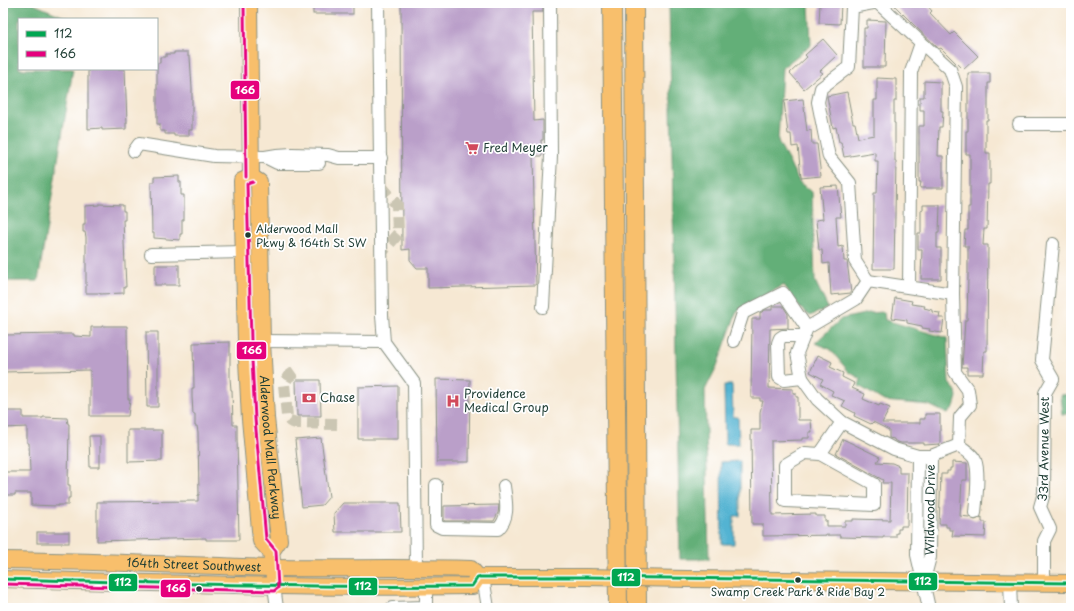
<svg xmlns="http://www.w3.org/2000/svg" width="1074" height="611" font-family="'Playpen Sans',sans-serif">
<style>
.forest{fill:#63af78;stroke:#417656}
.water{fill:#53b3d2;stroke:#397883}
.building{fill:#ba9fc9}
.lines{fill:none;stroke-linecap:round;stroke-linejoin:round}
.minor-tunnel{stroke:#cbc6b3;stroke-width:12;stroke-dasharray:12 6;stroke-linecap:butt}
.minor-casing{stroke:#8a9284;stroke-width:14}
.major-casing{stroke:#8a9284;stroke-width:18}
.highway-casing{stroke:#8a9284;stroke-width:20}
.minor{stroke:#fff;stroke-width:12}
.major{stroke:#f8bf6c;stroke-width:16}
.highway{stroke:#f8bf6c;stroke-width:18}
.major-bridge-casing{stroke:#8a9284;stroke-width:18;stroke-linecap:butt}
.major-bridge{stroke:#f8bf6c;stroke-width:16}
.bus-1-casing{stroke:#fff;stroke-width:6}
.bus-2-casing{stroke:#fff;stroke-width:6}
.bus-1{stroke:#00a651;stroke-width:3}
.bus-2{stroke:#e5007d;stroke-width:3}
.bus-dot{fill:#1f3d34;stroke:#fff;stroke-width:1.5}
.labels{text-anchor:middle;stroke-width:3.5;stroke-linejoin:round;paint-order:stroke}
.bus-label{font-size:11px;fill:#1f3d34;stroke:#fff;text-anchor:start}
.poi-label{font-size:12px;fill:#1f3d34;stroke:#fff;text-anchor:start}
.street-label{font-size:12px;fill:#1f3d34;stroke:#fff}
.line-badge{stroke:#fff;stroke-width:1.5}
.badge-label{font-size:11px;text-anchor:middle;font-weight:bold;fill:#fff}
</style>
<rect width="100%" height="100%" fill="#fff"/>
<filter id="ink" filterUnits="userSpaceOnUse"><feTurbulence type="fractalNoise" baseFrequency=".025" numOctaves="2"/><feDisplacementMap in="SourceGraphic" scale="8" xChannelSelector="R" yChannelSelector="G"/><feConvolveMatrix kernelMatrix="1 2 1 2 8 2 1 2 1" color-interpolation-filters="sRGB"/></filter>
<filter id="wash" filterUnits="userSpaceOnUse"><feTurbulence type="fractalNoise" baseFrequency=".012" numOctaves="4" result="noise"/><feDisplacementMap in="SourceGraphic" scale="16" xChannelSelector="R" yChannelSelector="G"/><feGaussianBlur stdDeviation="0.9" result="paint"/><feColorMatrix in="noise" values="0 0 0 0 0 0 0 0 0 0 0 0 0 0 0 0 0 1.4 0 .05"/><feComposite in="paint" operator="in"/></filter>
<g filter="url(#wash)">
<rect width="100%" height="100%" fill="#f6e8d3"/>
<g class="forest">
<path d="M3 3H31L69 19H19V69H73L38 281H3Z"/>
<path d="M669 3H809L811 45 782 68 778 141 800 183 812 192 815 281 828 308 810 316 800 308 784 285 737 311 717 366 705 390 709 559H680Z"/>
<path d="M884 312 885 320 947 338 949 383 956 391 957 397 954 407 948 414 929 405 884 401 859 386 861 379 849 372 830 349 815 343 841 319 869 313Z"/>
<path d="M1071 394V414H1062L1060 395Z"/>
</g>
<g class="water">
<path d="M724 385H732L733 417H738L739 444H725Z"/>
<path d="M740 461V516H734V544H722L721 462Z"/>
</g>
<g id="blocks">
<g class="building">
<rect x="313" y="3" width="40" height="11"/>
<path d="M401 3H543V12H532L534 121 543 120V140H541L542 156H533L536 285 428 288V268H417L410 260V249L402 250Z"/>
<path d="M820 3H841L840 24 819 23Z"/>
<path d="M892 3H925L932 11 930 13 951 35 954 32 978 56 963 70 941 48 939 49 915 26Z"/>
<path d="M867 20 886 21 885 67H864V28H867Z"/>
<path d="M823 39 837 55 820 71 823 73 804 89 790 73 807 57 805 55Z"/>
<path d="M174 52H188V57H190L192 88V130H189V136H174V134H165V131H160V124H157V63H160V57H166V54H174Z"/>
<path d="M88 69H125L127 123H126V129L102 130V128L88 129Z"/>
<path d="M968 73H990V83H988V120H986V153H990V184H988L987 229H984L983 245H988L987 351H984L983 374H967V367H962L965 320H967L968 276V246H964L965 230H968V207H970V154H966V131H968Z"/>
<path d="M877 78 896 79V101H894V123H895V161H896L894 269H873L874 193H877L878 161H875V152L844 157 841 142H839L836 127 833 128 827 96 847 92 853 123H855L858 138 874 135V100H877Z"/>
<path d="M924 81 941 82V111H943L942 127H939L938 156H943V188H920L921 182H919V126H924V110H920V97H924Z"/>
<path d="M803 99 807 131 811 130 812 144H817L821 176 801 178 798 146 792 147 791 134H788L784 101Z"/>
<path d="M179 176V182H181V195H184V220H182V234H180V240L154 238V233H152L151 182H154V177Z"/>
<path d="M838 186 841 217H836L838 247 843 246 844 261H847L851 293 831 295 829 263 823 264 822 250H819L816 220 823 219 820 187Z"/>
<path d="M99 204 123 205V211H125V220H123L126 287H124V293L100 294V293H86V237L85 232H83V224H85V206L99 205Z"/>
<path d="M923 205H940L939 232H937V248H941V279H921L922 249H918V233H921V210H923Z"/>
<rect x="155" y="265" width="24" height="20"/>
<path d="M895 298 912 301 911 304 925 306 924 308 932 310V312L940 313 939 318H944L942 333 929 331 930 329 922 328V326L907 323V320L892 318Z"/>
<path d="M774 306H783L788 314V328L770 329 769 388 793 389V393H796V397H798V420H811L812 432H809V438H802V440L771 441 772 515 816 514V516H825V521H827V526H845V521H853V519L890 520 891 483H882L883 480 836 454 843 439 880 457 877 462 892 463 899 466V473H908L907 526H901V529H898V533H896V537H883V538L840 537V535L763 536V524H752L751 430H760V412L763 401H760V398H751L752 319H760V313L765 310H772V307Z"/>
<path d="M102 326H127L128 399H130L128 416H90V370L3 372V335L62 334H74V336L91 337V327H102Z"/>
<path d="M146 332H158V407H147Z"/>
<path d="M230 342V378L231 390H232L233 425H237V436L239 540H206V538L97 541V502L198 501V495H199L198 432 197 426H195V414H193L192 397V388H194L193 343Z"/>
<path d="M818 355 832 362 830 367 843 373 842 377 854 383 852 388 865 394 863 399 879 406 880 404 890 408 882 423H920V419H925V414H940V444L924 445V443H901L897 442 894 440V439L889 438V430L873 422 871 424 854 416 855 413 842 406 845 401 831 395 833 391 820 384 823 379 810 372Z"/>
<path d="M436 379 470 380 469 462H437Z"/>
<path d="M296 380H320L321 416H297Z"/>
<path d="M398 386V439H358V387Z"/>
<path d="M3 411H23V418H43V417L67 418 68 424H69L68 485H70V498H68V505H58V506L31 505V493H15V495H3V472H30L29 443H27V427L3 428Z"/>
<path d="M128 430H162V461L128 462Z"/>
<path d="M89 436H100V467H90Z"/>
<path d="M321 438 329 497 322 505 302 507 295 440Z"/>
<path d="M952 462 967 463V480H962L960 516 969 517 975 520 982 517V522H986L985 537 952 536 953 530H949V527H946V524H939L941 474H947V471H950V468H952Z"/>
<path d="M343 503H400L401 532H335L334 513Z"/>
<path d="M499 505 498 513 494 521H444V506Z"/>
<rect x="37" y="532" width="32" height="11"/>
</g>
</g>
</g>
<g filter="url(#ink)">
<use href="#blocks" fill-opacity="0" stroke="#8a9284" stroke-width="1"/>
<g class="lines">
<g class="minor-tunnel">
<path d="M381 186 397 205 398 234 382 252"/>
<path d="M295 372 288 377 284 384 287 416 290 421 296 423 341 424"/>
</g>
<g class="minor-casing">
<g id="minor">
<path d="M378 3 382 315 384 342 414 383 416 568"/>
<path d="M878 3 950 69 956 87 953 294"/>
<path d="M1019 124H1071"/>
<path d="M134 151 139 144 214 156 265 157 277 155 292 154 328 155 339 158H381"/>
<path d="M265 157 277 163H319"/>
<path d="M151 254 244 252"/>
<path d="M868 281 953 294 955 372 968 390 970 405 960 417 959 445 931 456H918L894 449 842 422 817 399 802 378 797 353 807 328 856 299Z"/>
<path d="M868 281 855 261 850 183 829 157 818 102 821 88 849 67 852 7 873 3"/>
<path d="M909 287 911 72 921 43"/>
<path d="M543 307 551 156 550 3"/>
<path d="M262 341 384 342"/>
<path d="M734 341 743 313 783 293 807 328"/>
<path d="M802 378 784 380 779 377 778 343 780 338 783 336H803"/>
<path d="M959 445C964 450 972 453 975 460 980 473 976 499 975 513"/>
<path d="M820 454 874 484V505L785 501V465L805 453 820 454 842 422"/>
<path d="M918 456 917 555 929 608"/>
<path d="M436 485V525L442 528 498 529C510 517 506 502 504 486"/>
<path d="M483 577 488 608"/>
<path id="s1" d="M924 580 930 557 931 456"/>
<path d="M1010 582 1011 608"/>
<path id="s2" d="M1044 583V541L1050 529 1040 507 1044 493 1045 393 1053 379 1042 360 1053 244"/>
<path d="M274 586 277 608"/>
<path d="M392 608 426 607V587"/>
</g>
</g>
<g class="major-casing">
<g id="major">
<path d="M249 3 251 177"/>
<path d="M251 177 242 181 246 340 250 419 261 541 271 552 274 578"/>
<path id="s3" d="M251 177 259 182 262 341 266 418 279 540 271 552"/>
<path id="s4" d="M3 560C93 561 182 565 272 568 338 569 405 567 471 569L478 577"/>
<path d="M478 577H586"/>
<path d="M3 579C159 583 316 589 472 586L478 577"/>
<path d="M687 579 1071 583"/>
</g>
</g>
<g class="highway-casing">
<g id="highway">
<path d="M612 3 618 608"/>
<path d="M634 3 637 608"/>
</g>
</g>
<use href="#minor" class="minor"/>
<use href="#major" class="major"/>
<use href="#highway" class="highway"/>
<g class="major-bridge-casing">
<path id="major-bridge" d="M586 577 687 579"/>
</g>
<use href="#major-bridge" class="major-bridge"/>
<g class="bus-1-casing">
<g id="bus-1">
<path d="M478 577H586L1071 583"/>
<path d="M3 579C159 583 316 588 472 586L478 577"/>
</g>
</g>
<g class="bus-2-casing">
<g id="bus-2">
<path d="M244 3 246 177"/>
<path d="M3 584 274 591 278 588 276 551 266 539 255 419 251 340 247 184 253 182"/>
</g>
</g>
<use href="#bus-1" class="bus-1"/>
<use href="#bus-2" class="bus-2"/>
</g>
</g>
<defs>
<g id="supermarket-bare" transform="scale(1.08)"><path d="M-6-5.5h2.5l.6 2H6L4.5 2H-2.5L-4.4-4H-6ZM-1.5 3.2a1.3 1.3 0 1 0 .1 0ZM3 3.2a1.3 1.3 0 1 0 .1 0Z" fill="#d1495b" stroke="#fff" stroke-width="2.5" paint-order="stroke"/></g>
<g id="bank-bare" transform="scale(1.08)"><path d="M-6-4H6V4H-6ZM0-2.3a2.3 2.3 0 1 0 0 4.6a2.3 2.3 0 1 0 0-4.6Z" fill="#d1495b" stroke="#fff" stroke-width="2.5" paint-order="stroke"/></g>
<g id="hospital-bare" transform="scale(1.08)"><path d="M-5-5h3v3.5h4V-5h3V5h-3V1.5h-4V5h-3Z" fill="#d1495b" stroke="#fff" stroke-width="2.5" paint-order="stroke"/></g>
</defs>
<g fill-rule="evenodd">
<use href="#supermarket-bare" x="472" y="148"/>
<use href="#bank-bare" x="309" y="398"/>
<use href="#hospital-bare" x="453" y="401"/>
</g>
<g class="bus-dot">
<circle cx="248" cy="235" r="3.5"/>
<circle cx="798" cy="580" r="3.5"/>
<circle cx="199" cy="589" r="3.5"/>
</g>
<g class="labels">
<g class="bus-label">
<text x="256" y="233">Alderwood Mall<tspan x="256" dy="14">Pkwy &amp; 164th St SW</tspan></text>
<text x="798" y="596" text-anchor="middle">Swamp Creek Park &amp; Ride Bay 2</text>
</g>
<g class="poi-label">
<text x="483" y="152">Fred Meyer</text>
<text x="464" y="398">Providence<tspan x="464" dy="14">Medical Group</tspan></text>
<text x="320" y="402">Chase</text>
</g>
<g class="street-label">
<text dy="4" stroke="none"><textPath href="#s3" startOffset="275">Alderwood Mall Parkway</textPath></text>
<text dy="4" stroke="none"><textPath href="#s2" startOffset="138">33rd Avenue West</textPath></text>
<text dy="4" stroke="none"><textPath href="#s1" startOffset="71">Wildwood Drive</textPath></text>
<text dy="4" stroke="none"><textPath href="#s4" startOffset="191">164th Street Southwest</textPath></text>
</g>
</g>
<g class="line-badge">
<rect x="230" y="80" width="30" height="20" rx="4" fill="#e5007d"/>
<rect x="236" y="341" width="31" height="19" rx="4" fill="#e5007d"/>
<rect x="611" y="568" width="30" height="19" rx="4" fill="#00a651"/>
<rect x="908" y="572" width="30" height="19" rx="4" fill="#00a651"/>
<rect x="108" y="573" width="30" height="19" rx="4" fill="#00a651"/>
<rect x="348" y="577" width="30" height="19" rx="4" fill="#00a651"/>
<rect x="160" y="579" width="31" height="19" rx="4" fill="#e5007d"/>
</g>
<g class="badge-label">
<text x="245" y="94">166</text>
<text x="252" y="354">166</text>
<text x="626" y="581">112</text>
<text x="923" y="585">112</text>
<text x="123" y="586">112</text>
<text x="363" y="590">112</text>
<text x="176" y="592">166</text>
</g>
<rect width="1074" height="611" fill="none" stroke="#fff" stroke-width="16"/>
<rect x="18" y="18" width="140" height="52" fill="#ffffff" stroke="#a5b1ae"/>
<rect x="26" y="31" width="20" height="6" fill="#00a651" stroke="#a5b1ae"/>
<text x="54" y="38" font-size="12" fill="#1f3d34">112</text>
<rect x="26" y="51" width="20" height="6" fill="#e5007d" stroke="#a5b1ae"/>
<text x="54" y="58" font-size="12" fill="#1f3d34">166</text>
</svg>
